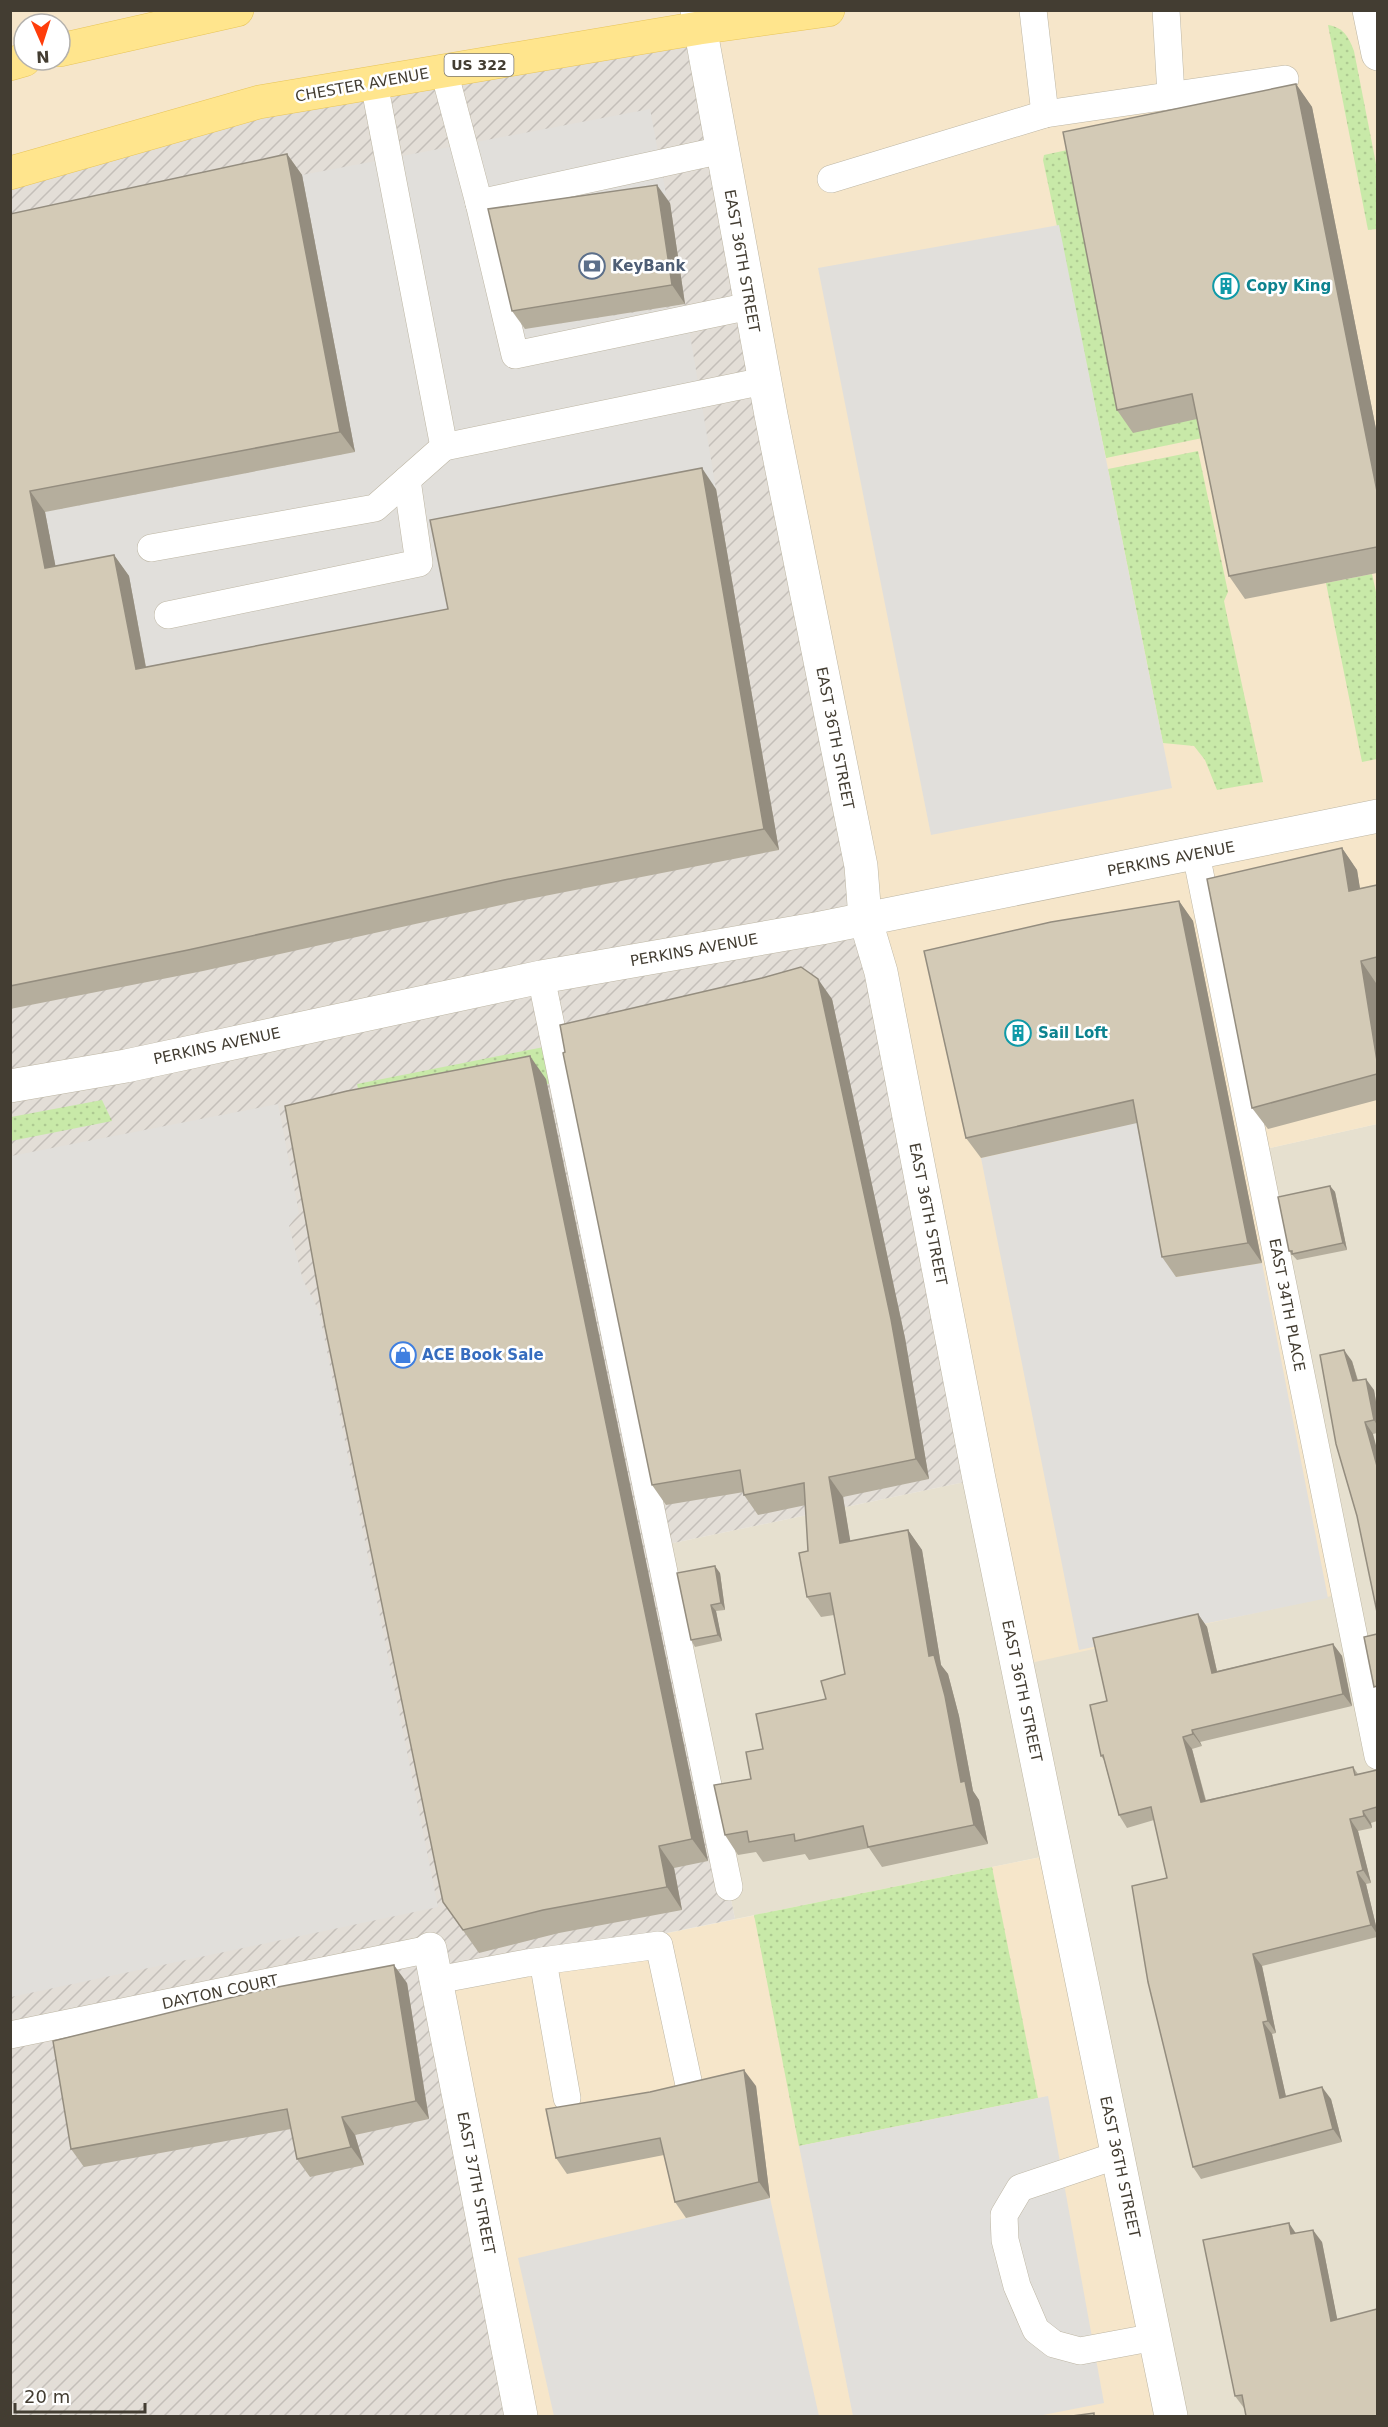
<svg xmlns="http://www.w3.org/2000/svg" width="1388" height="2427" font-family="'DejaVu Sans',sans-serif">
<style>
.residential{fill:#e6e0cf}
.commercial{fill:#f6e6ca;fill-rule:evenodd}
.industrial{fill:url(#industrial-furrows)}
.grass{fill:url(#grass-dots)}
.parking{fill:#e1dfdb}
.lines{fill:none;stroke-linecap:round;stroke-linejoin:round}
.service-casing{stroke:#bdb6a4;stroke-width:28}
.minor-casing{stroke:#bdb6a4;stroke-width:34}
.primary-casing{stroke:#e8c559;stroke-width:34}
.service{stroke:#fff;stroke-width:27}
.minor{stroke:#fff;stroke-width:33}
.primary{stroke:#ffe58d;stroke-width:33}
.wall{fill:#b5ae9d}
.shaded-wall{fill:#948d7f}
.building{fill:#d3cab6;stroke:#948d7f;stroke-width:1.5}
.labels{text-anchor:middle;stroke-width:5;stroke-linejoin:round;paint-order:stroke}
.shield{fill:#fff;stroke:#7b7770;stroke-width:1.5}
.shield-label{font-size:14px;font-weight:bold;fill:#433d32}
.street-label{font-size:15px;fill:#433d32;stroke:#fff}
.service-label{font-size:15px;font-weight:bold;fill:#4e5e75;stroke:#fff;text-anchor:start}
.culture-label{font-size:15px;font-weight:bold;fill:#0d838f;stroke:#fff;text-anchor:start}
.shop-label{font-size:15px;font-weight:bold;fill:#366cbe;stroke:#fff;text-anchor:start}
</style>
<defs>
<pattern id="industrial-furrows" width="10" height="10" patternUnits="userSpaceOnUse" patternTransform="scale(1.5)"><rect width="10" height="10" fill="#e3ded7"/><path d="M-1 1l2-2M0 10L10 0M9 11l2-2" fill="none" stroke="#c4bfb9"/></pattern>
<pattern id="grass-dots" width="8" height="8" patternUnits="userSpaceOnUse" patternTransform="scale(1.5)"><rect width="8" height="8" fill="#c8e9a8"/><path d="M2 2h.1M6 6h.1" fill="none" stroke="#adc991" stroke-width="1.8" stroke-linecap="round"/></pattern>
</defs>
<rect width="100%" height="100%" fill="#f2eee1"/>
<path class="residential" d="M1377 1124V2416H1171L1056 1854 735 1919 659 1546 979 1479 1256 1151Z"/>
<g class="commercial">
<path d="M11 11H1377V1124L1256 1151 1345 1593 1017 1666 979 1479 11 173ZM24 24H60V60H24Z"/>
<path d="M1056 1854 1171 2416H521L437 1980Z"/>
</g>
<path class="industrial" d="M699 28 979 1479 659 1546 735 1919 437 1980 521 2416H11V173L259 102Z"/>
<g class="grass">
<path d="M1328 25C1344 28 1348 36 1354 51L1377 169V229L1368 230Z"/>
<path d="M1077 148 1209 417 1212 436 1106 458 1043 160 1044 155Z"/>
<path d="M1198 451 1228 592 1224 601 1226 611 1263 782 1217 790 1205 760 1194 746 1163 743 1108 469Z"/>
<path d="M1372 574 1378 601 1377 759 1362 762 1326 583Z"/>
<path d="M544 1047 554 1083 363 1113 357 1084Z"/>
<path d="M102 1100 112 1121 11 1141V1117Z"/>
<path d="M992 1867 1038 2098 799 2146 754 1915Z"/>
</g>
<g class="parking">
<path d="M650 109 666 194 500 228 515 330 685 305 716 489 474 536 461 631 150 690 60 589 45 512 355 452 302 175Z"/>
<path d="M1059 225 1172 788 931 835 818 268Z"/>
<path d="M1142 1094 1176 1277 1262 1263 1328 1598 1079 1650 981 1158 1107 1130Z"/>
<path d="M278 1104 299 1213 289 1226 303 1280 319 1311 438 1907 11 1997V1156Z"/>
<path d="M1048 2096 1104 2403 1038 2416H853L799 2146Z"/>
<path d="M770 2198 819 2416H554L518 2258Z"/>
</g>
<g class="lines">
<g class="service-casing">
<g id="service">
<path d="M1033 10 1045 114 1285 79"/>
<path d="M1166 10 1171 95"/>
<path d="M444 71 479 203 515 355 750 306"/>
<path d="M374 83 444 447 764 381"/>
<path d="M831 179 1045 114"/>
<path d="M479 203 722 150"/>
<path d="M151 548 375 508 444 447"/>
<path d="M168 615 419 563 407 480"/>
<path d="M1196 854 1378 1756"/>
<path d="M541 977 729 1887"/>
<path d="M543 1961 567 2098"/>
<path d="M437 1980 527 1963 659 1945 689 2085"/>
<path d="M10 2035 430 1949"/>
<path d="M1118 2155 1020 2188 1004 2215 1005 2240 1017 2286 1036 2330 1054 2344 1080 2351 1155 2337"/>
</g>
</g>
<g class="minor-casing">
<g id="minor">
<path d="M697 10 771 415 861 866 865 918 881 972 979 1479 1171 2416"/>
<path d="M1369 10 1378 54"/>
<path d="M10 1086 126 1066 541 977 821 928 1378 816"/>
<path d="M430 1949 521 2416"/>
</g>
</g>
<g class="primary-casing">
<g id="primary">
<path d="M60 50 237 10"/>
<path d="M10 64 24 60"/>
<path d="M10 173 259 102 699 28 828 10"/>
</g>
</g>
<use href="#service" class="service"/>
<use href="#minor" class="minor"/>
<use href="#primary" class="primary"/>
</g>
<g class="wall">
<path d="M1296 84 1312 107 1377 434V573L1245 599 1229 576 1197 419 1133 433 1117 410Z"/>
<path d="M287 154 302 175 355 452 45 512 55 566 114 555 129 576 146 667 448 609 716 489 779 850 519 901 203 971 10 1009V214Z"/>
<path d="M670 203 685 304 525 329 512 311Z"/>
<path d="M1342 848 1357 870 1360 889 1377 885V982L1376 983 1377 992V1100L1268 1129 1252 1108Z"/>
<path d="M1179 901 1193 921 1262 1263 1176 1277 1162 1257 1137 1123 981 1158 966 1138Z"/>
<path d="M832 999 905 1338 929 1479 843 1497 850 1541 908 1530 922 1550 941 1665 948 1674 959 1716 973 1791 979 1800 988 1844 882 1867 869 1848 809 1860 805 1854 763 1862 756 1852 738 1855 725 1835 751 1779 763 1749 826 1699 845 1674 834 1615 821 1617 807 1597 808 1551 806 1505 758 1515 744 1495V1492L666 1505 652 1485Z"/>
<path d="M546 1079 708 1861 674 1868 682 1910 559 1933 479 1953 443 1902Z"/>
<path d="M1330 1186 1335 1192 1347 1250 1297 1260 1289 1251Z"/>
<path d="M1352 1361 1358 1380 1374 1390 1377 1408V1433L1373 1434 1377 1612Z"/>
<path d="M720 1573 725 1610 716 1611 722 1641 695 1647 691 1640Z"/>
<path d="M1198 1614 1207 1627 1217 1671 1333 1644 1342 1656 1352 1706 1200 1742 1202 1746 1192 1749 1206 1800 1353 1767 1358 1774 1377 1770V1821L1371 1823 1372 1828 1358 1831 1371 1883 1366 1884 1377 1930V1937L1262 1966 1276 2033 1272 2034 1286 2097 1331 2099 1342 2142 1201 2179 1193 2167 1167 1878 1154 1820 1127 1828 1119 1815 1104 1760 1101 1756 1107 1701Z"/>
<path d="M407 1983 429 2119 355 2135 364 2165 310 2177 297 2159 291 2129 84 2167 71 2149Z"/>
<path d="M756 2086 770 2198 686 2218 675 2202 664 2155 567 2174 556 2158Z"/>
<path d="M1296 2233 1322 2242 1337 2319 1244 2408 1235 2396Z"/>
</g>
<g class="shaded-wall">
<path d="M1296 84 1312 107 1377 434V491Z"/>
<path d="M287 154 302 175 355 452 340 432Z"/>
<path d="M657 185 670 203 685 304 672 285Z"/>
<path d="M702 468 716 489 779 850 764 829Z"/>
<path d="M30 491 45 512 60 589 45 568Z"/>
<path d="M114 555 129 576 150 690 136 669Z"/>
<path d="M1342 848 1357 870 1364 913 1349 891Z"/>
<path d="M1179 901 1193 921 1262 1263 1248 1243Z"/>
<path d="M1361 961 1376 983 1377 992V1061Z"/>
<path d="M818 979 832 999 905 1338 929 1479 916 1459Z"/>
<path d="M530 1056 546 1079 708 1861 692 1839Z"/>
<path d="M1330 1186 1335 1192 1347 1250 1343 1243Z"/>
<path d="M1344 1350 1352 1361 1361 1393 1353 1381Z"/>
<path d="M1366 1379 1374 1390 1377 1408V1425L1374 1420Z"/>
<path d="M1365 1422 1373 1434 1377 1449V1466Z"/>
<path d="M829 1477 843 1497 854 1563 840 1543Z"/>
<path d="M908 1530 922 1550 941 1665 948 1674 959 1716 973 1791 979 1800 988 1844 974 1825 961 1782 929 1656Z"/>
<path d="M715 1566 720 1573 725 1610 721 1603Z"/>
<path d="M711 1605 716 1611 722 1641 718 1635Z"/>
<path d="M1198 1614 1207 1627 1220 1685 1212 1673Z"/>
<path d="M1333 1644 1342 1656 1352 1706 1343 1694Z"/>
<path d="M1192 1730 1200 1742 1202 1746 1193 1734Z"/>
<path d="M1183 1737 1192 1749 1209 1814 1201 1802Z"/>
<path d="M1363 1811 1371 1823 1372 1828 1364 1816Z"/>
<path d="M1350 1819 1358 1831 1371 1883 1363 1870Z"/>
<path d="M659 1846 674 1868 682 1910 667 1887Z"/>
<path d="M1357 1872 1366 1884 1377 1930V1934L1371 1925Z"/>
<path d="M1253 1954 1262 1966 1276 2033 1268 2021Z"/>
<path d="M394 1965 407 1983 429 2119 416 2101Z"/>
<path d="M1263 2022 1272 2034 1289 2110 1280 2098Z"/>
<path d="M744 2070 756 2086 770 2198 759 2182Z"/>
<path d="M1322 2087 1331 2099 1342 2142 1333 2129Z"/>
<path d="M342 2117 355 2135 364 2165 351 2147Z"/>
<path d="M1289 2223 1297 2235 1291 2234Z"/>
<path d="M1313 2230 1322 2242 1340 2333 1331 2321Z"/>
</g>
<g class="building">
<path d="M1296 84 1377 491V547L1229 576 1192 394 1117 410 1063 132Z"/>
<path d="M287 154 340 432 30 491 45 568 114 555 136 669 448 609 430 520 702 468 764 829 504 880 188 950 10 986V214Z"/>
<path d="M657 185 672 285 512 311 488 209Z"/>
<path d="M1342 848 1349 891 1377 885V957L1361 961 1377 1061V1074L1252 1108 1207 879Z"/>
<path d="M1179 901 1248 1243 1162 1257 1133 1100 966 1138 924 951 1051 922Z"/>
<path d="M801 967 818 979 891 1319 916 1459 829 1477 840 1543 908 1530 929 1656 934 1655 945 1696 961 1782 965 1781 974 1825 868 1847 863 1826 795 1841 794 1834 749 1842 747 1831 725 1835 714 1785 751 1779 746 1752 763 1749 756 1714 826 1699 821 1681 845 1674 830 1593 807 1597 799 1553 808 1551 804 1483 744 1495 740 1470 652 1485 563 1053 565 1052 560 1025 762 978Z"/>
<path d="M530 1056 692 1839 659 1846 667 1887 543 1910 463 1930 443 1902 325 1327 285 1106 347 1091Z"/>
<path d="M1330 1186 1343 1243 1292 1254V1251H1289L1278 1197Z"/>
<path d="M1344 1350 1353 1381 1366 1379 1374 1420 1365 1422 1377 1466V1612L1357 1516 1336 1444 1320 1355Z"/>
<path d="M715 1566 721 1603 711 1605 718 1635 691 1640 677 1573Z"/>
<path d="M1198 1614 1212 1673 1333 1644 1343 1694 1192 1730 1193 1734 1183 1737 1201 1802 1353 1767 1355 1775 1377 1770V1807L1363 1811 1364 1816 1350 1819 1363 1870 1357 1872 1371 1925 1253 1954 1268 2021 1263 2022 1280 2098 1322 2087 1333 2129 1193 2167 1148 1982 1132 1886 1167 1878 1151 1807 1119 1815 1103 1755 1101 1756 1090 1705 1107 1701 1093 1638Z"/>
<path d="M1377 1634V1686L1374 1687 1364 1637Z"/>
<path d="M394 1965 416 2101 342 2117 351 2147 297 2159 287 2109 71 2149 53 2041 262 1990Z"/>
<path d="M744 2070 759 2182 675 2202 660 2138 556 2158 546 2109 650 2092Z"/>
<path d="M1289 2223 1291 2234 1313 2230 1331 2321 1377 2309V2416H1246L1242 2395 1235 2396 1203 2240Z"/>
<path d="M1094 2413V2416H1072Z"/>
</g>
<defs>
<g id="bank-ring" transform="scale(1.35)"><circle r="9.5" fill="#fff" stroke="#5c6f8a" stroke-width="1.5"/><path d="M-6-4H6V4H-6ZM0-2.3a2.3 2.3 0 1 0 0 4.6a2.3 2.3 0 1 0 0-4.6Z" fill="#5c6f8a"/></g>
<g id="building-ring" transform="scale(1.35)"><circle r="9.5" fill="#fff" stroke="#0f9aa8" stroke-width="1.5"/><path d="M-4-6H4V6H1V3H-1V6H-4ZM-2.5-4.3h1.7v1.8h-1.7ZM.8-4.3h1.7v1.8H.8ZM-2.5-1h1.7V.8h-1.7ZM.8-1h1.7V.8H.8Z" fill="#0f9aa8"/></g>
<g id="shop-ring" transform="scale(1.35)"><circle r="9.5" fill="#fff" stroke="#3f7fe0" stroke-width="1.5"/><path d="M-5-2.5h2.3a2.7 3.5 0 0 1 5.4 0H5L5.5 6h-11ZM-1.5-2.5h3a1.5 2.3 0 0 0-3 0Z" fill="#3f7fe0"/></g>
</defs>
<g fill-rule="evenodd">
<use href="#bank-ring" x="592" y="266"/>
<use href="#building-ring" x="1226" y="286"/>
<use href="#building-ring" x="1018" y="1033"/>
<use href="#shop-ring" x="403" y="1355"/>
</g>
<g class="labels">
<rect class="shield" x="444.5" y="54" width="69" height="22" rx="4.5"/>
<g class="shield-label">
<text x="479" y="70">US 322</text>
</g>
<g class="street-label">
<text transform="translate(362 85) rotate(-10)" y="5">CHESTER AVENUE</text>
<text transform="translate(742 261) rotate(80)" y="5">EAST 36TH STREET</text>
<text transform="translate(835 738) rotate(79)" y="5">EAST 36TH STREET</text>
<text transform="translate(1171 859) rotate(-11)" y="5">PERKINS AVENUE</text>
<text transform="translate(694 950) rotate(-10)" y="5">PERKINS AVENUE</text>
<text transform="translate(217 1046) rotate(-12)" y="5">PERKINS AVENUE</text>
<text transform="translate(928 1214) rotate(79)" y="5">EAST 36TH STREET</text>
<text transform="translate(1287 1305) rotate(79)" y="5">EAST 34TH PLACE</text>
<text transform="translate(1022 1691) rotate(78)" y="5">EAST 36TH STREET</text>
<text transform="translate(220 1992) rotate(-12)" y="5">DAYTON COURT</text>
<text transform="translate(1120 2167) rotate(78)" y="5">EAST 36TH STREET</text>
<text transform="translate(476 2183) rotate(79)" y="5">EAST 37TH STREET</text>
</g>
<g class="service-label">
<text x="612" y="271">KeyBank</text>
</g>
<g class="culture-label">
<text x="1246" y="291">Copy King</text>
<text x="1038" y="1038">Sail Loft</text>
</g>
<g class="shop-label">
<text x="422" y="1360">ACE Book Sale</text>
</g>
</g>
<rect width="1388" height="2427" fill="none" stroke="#433d32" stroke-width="24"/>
<g transform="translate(42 42) rotate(177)"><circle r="28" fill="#ffffff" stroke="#b4b1ad" stroke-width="1.5"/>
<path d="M0-4.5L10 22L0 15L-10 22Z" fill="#ff3d0b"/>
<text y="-9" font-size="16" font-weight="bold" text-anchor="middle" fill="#433d32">N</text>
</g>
<path d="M15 2403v9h130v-9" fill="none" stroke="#433d32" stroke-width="3"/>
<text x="24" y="2403" font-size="18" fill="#433d32" stroke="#ffffff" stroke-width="4.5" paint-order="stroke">20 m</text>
</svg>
